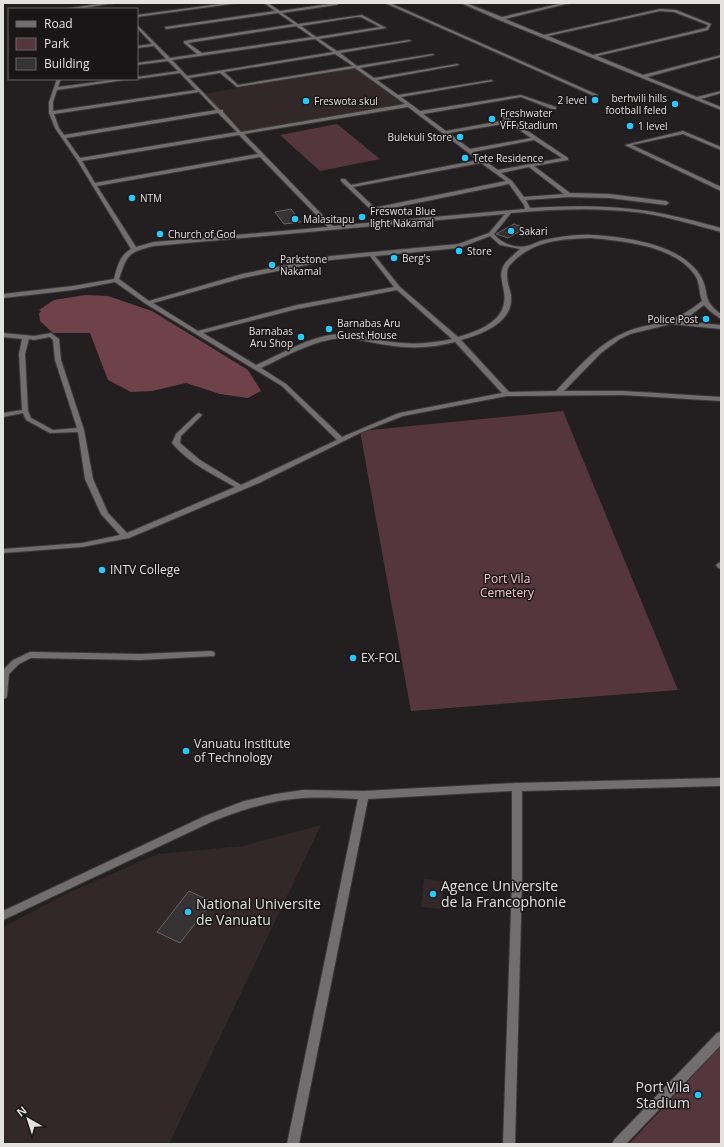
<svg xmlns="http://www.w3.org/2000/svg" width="724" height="1147" font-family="'Open Sans',sans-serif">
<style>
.built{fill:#322729}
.green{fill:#55363c}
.forest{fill:#6f424b}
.building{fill:#373233;stroke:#696465}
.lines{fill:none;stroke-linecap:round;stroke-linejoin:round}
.minor-casing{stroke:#3c3939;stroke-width:2}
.minor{fill:#726d6e;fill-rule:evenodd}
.poi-dot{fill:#25c9fe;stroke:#1a1617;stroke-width:1.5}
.labels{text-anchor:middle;stroke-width:3;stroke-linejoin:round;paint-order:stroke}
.far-poi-label{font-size:10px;fill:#e4e1e1;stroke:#1a1617;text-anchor:start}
.poi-label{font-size:12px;fill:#e4e1e1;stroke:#1a1617;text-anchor:start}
.park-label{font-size:12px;fill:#facad2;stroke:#1a1617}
.near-poi-label{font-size:14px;fill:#e4e1e1;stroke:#1a1617;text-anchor:start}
</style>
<rect width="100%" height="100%" fill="#231f20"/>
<g class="built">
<path d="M355 67 409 105 241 133 203 94Z"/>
<path d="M321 825 169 1144H3V927L70 892 158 854 243 846Z"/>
<path d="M424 879 444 881 441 909 421 907Z"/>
</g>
<g class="green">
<path d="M337 124 380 159 320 171 280 135Z"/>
<path d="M563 411 678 690 411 711 360 431Z"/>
<path d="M721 1046V1144H629Z"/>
</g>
<path class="forest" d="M85 295 108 296 152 311 248 370 261 391 248 398 220 394 186 383 152 391 131 392 108 380 90 333H53L40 321 39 314 41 311 39 310 54 300Z"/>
<g class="building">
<path d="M291 209 301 222 284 224 275 212Z"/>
<path d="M514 224 525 228 508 238 496 234Z"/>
<path d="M189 891 212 902 180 943 157 932Z"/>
</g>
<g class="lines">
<g class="minor-casing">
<g id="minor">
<path d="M104 3H115L76 9H65Z"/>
<path d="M227 3H238L137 17V15Z"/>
<path d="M264 3H268L280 11 336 3 338 4 336 5 282 13 298 24 362 15 386 28 319 39 337 51 409 40 411 41 340 53 357 66 432 54 434 55 360 68 374 78 457 64 459 65 377 80 398 95 491 80 493 81 401 97 420 111 521 95 556 107V109H552L521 97 423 114 446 131 506 120 500 116 504 115 568 158V160L534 166 570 193 609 194 666 201 669 203 666 205 609 198 569 197 526 200 530 208C564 206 598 205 631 209 662 212 691 220 721 228V232C695 225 669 217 643 213 599 207 555 209 511 213L494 234C501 243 515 249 527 246 533 245 538 241 544 240 560 237 576 234 592 235 626 237 680 244 700 275 711 293 700 299 721 314V319L711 312 704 305 691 315 679 321 721 325V329L671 324 630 334 620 339 601 353 564 391H623L721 397V401L623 395 507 396 403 416 362 432 259 483 129 538 82 547 3 553V549L82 543 120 535 101 514 85 479 78 432 50 433 26 420 23 413 3 417V413L22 410 19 354 22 339 3 337V333L34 336 51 333 59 339 61 360 84 430 93 479 108 513 127 533 235 487C213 474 188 463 172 443L176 434 197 414 199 413 202 415 181 436 180 443 200 460 241 485 337 440 282 386 146 304 115 282 73 290 3 298V294L73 286 114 279C117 267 120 255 131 249L77 160 55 128 49 113V102L57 79H61L58 87 120 79H131L57 90 53 102V111L196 90 180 73 137 79H136H137V77L178 71 168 61 137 65V63L166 59 154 46 137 48V46L152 44 137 28V25L170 58 197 54 184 43V41L294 24 278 13 166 29 165 27 275 11ZM357 17H361L380 27 316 37 301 26ZM296 26 312 37 202 53 188 43ZM315 39 333 52 187 76 172 60ZM335 54 353 66 238 85 224 72ZM355 68 405 104 241 132 223 112V110H220L189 78 220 73 237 87ZM199 92 216 110 64 135 59 128 54 114ZM408 107 478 160 351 185 345 179H341V181L370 209 378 211 509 184 524 205 525 209 333 226 244 134ZM218 113 237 132 80 158 66 138ZM509 123 531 138 470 149 449 133ZM239 135 258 154 95 183 82 161ZM534 140 562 158 498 170 473 152ZM260 157 328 227 154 242 136 247 97 186ZM481 163 506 181 378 207H374L353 187ZM529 167 564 194 524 197 512 181 501 173ZM505 214 489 233 458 244 331 256 242 274 149 301 119 279C127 255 128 252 154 246ZM490 236 500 245 520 249C514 255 506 260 503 267 499 275 503 284 504 292 509 320 479 331 458 337L400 287 375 256 459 248ZM591 238C623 241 678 246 696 277 700 285 699 293 702 301 692 309 680 317 667 321 654 325 639 326 626 332 597 344 577 369 556 391L509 392 461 340C482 334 514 323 511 295 509 286 505 277 508 268 510 264 513 262 516 259 537 240 564 239 591 238ZM370 256 394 287 297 305 198 331 153 303 243 278 331 260ZM397 290 452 339C430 344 407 345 385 341 372 339 359 334 345 334 314 333 284 353 256 365L203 333 297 309ZM50 337 53 340 55 360 77 428 53 430 31 418 28 411 25 354 29 339 34 340ZM340 338C356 338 371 343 387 345 409 349 433 348 455 342L502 393 399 413 342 437 286 384 261 368C286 356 312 341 340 338Z"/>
<path d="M385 3H390L598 95 594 96Z"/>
<path d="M461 3H466L502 17 563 3H570L505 19 544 35 660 9 676 10 711 24 708 30 597 56 643 75 721 55V57L647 77 697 97 721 91V93L701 99 721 107V110L499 20ZM660 11 674 12 708 25 706 28 593 55 548 36Z"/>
<path d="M683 131 721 147V150L683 134 632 145 721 187V191L625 145Z"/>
<path d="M720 562 721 563V569L718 568 716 565Z"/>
<path d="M211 651 214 652 215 654 214 656 140 660 31 658 19 664 9 674 7 696 6 698 3 699V670L13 660 30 652 140 654Z"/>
<path d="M721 778V786L522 791V881L515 1144H503L512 881V791L368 799 299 1144H287L358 799C340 798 321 797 303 798 271 800 241 810 211 822L3 920V911L205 816 244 801 276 794 303 790 364 791 517 783Z"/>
<path d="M721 1032V1045L626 1144H612L614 1140 717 1033Z"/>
</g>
</g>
<use href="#minor" class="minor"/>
</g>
<g class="poi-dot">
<circle cx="595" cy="100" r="4"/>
<circle cx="306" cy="101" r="4"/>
<circle cx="675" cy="104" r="4"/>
<circle cx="492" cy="119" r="4"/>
<circle cx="630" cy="126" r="4"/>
<circle cx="460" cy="137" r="4"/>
<circle cx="465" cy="158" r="4"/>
<circle cx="132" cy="198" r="4"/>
<circle cx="362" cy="217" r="4"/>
<circle cx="295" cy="219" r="4"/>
<circle cx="511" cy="231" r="4"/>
<circle cx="160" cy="234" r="4"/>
<circle cx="459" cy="251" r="4"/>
<circle cx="394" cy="258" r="4"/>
<circle cx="272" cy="265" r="4"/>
<circle cx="706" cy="319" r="4"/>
<circle cx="329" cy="329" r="4"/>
<circle cx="301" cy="337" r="4"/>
<circle cx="102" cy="570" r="4"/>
<circle cx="353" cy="658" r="4"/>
<circle cx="186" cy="751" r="4"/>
<circle cx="433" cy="894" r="4"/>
<circle cx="188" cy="912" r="4"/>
<circle cx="698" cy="1095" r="4"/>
</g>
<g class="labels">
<g class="far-poi-label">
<text x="667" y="102" text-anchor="end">berhvili hills<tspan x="667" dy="12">football feled</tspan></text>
<text x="587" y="104" text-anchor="end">2 level</text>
<text x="314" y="105">Freswota skul</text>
<text x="500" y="117">Freshwater<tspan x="500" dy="12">VFF Stadium</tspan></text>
<text x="638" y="130">1 level</text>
<text x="452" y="141" text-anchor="end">Bulekuli Store</text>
<text x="473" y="162">Tete Residence</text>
<text x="140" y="202">NTM</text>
<text x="370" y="215">Freswota Blue<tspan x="370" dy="12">light Nakamal</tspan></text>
<text x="303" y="223">Malasitapu</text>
<text x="519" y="235">Sakari</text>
<text x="168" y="238">Church of God</text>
<text x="467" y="255">Store</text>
<text x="402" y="262">Berg's</text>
<text x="280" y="263">Parkstone<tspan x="280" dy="12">Nakamal</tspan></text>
<text x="698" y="323" text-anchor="end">Police Post</text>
<text x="337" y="327">Barnabas Aru<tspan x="337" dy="12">Guest House</tspan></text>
<text x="293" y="335" text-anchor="end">Barnabas<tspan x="293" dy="12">Aru Shop</tspan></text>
</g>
<g class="poi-label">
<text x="110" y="574">INTV College</text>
<text x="361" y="662">EX-FOL</text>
<text x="194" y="748">Vanuatu Institute<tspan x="194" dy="14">of Technology</tspan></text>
</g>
<g class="park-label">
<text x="507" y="583">Port Vila<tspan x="507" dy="14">Cemetery</tspan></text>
</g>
<g class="near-poi-label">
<text x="441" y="891">Agence Universite<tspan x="441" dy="16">de la Francophonie</tspan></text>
<text x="196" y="909">National Universite<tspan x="196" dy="16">de Vanuatu</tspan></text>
<text x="690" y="1092" text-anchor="end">Port Vila<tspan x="690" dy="16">Stadium</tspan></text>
</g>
</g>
<rect width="724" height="1147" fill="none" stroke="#e4e1e1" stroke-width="8"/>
<rect x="8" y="8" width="130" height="72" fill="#1a1617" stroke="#6b6768"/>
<rect x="16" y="21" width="20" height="6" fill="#726d6e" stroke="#6b6768"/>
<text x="44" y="28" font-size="12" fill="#e4e1e1">Road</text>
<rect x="16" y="38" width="20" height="12" fill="#55363c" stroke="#6b6768"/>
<text x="44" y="48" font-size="12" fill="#e4e1e1">Park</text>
<rect x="16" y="58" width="20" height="12" fill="#373233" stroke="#6b6768"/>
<text x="44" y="68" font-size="12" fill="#e4e1e1">Building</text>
<g transform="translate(28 1119) rotate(321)" stroke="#1a1617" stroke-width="3" paint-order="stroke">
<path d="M0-3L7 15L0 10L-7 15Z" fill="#e4e1e1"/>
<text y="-6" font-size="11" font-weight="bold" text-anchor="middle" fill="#e4e1e1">N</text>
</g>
</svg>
